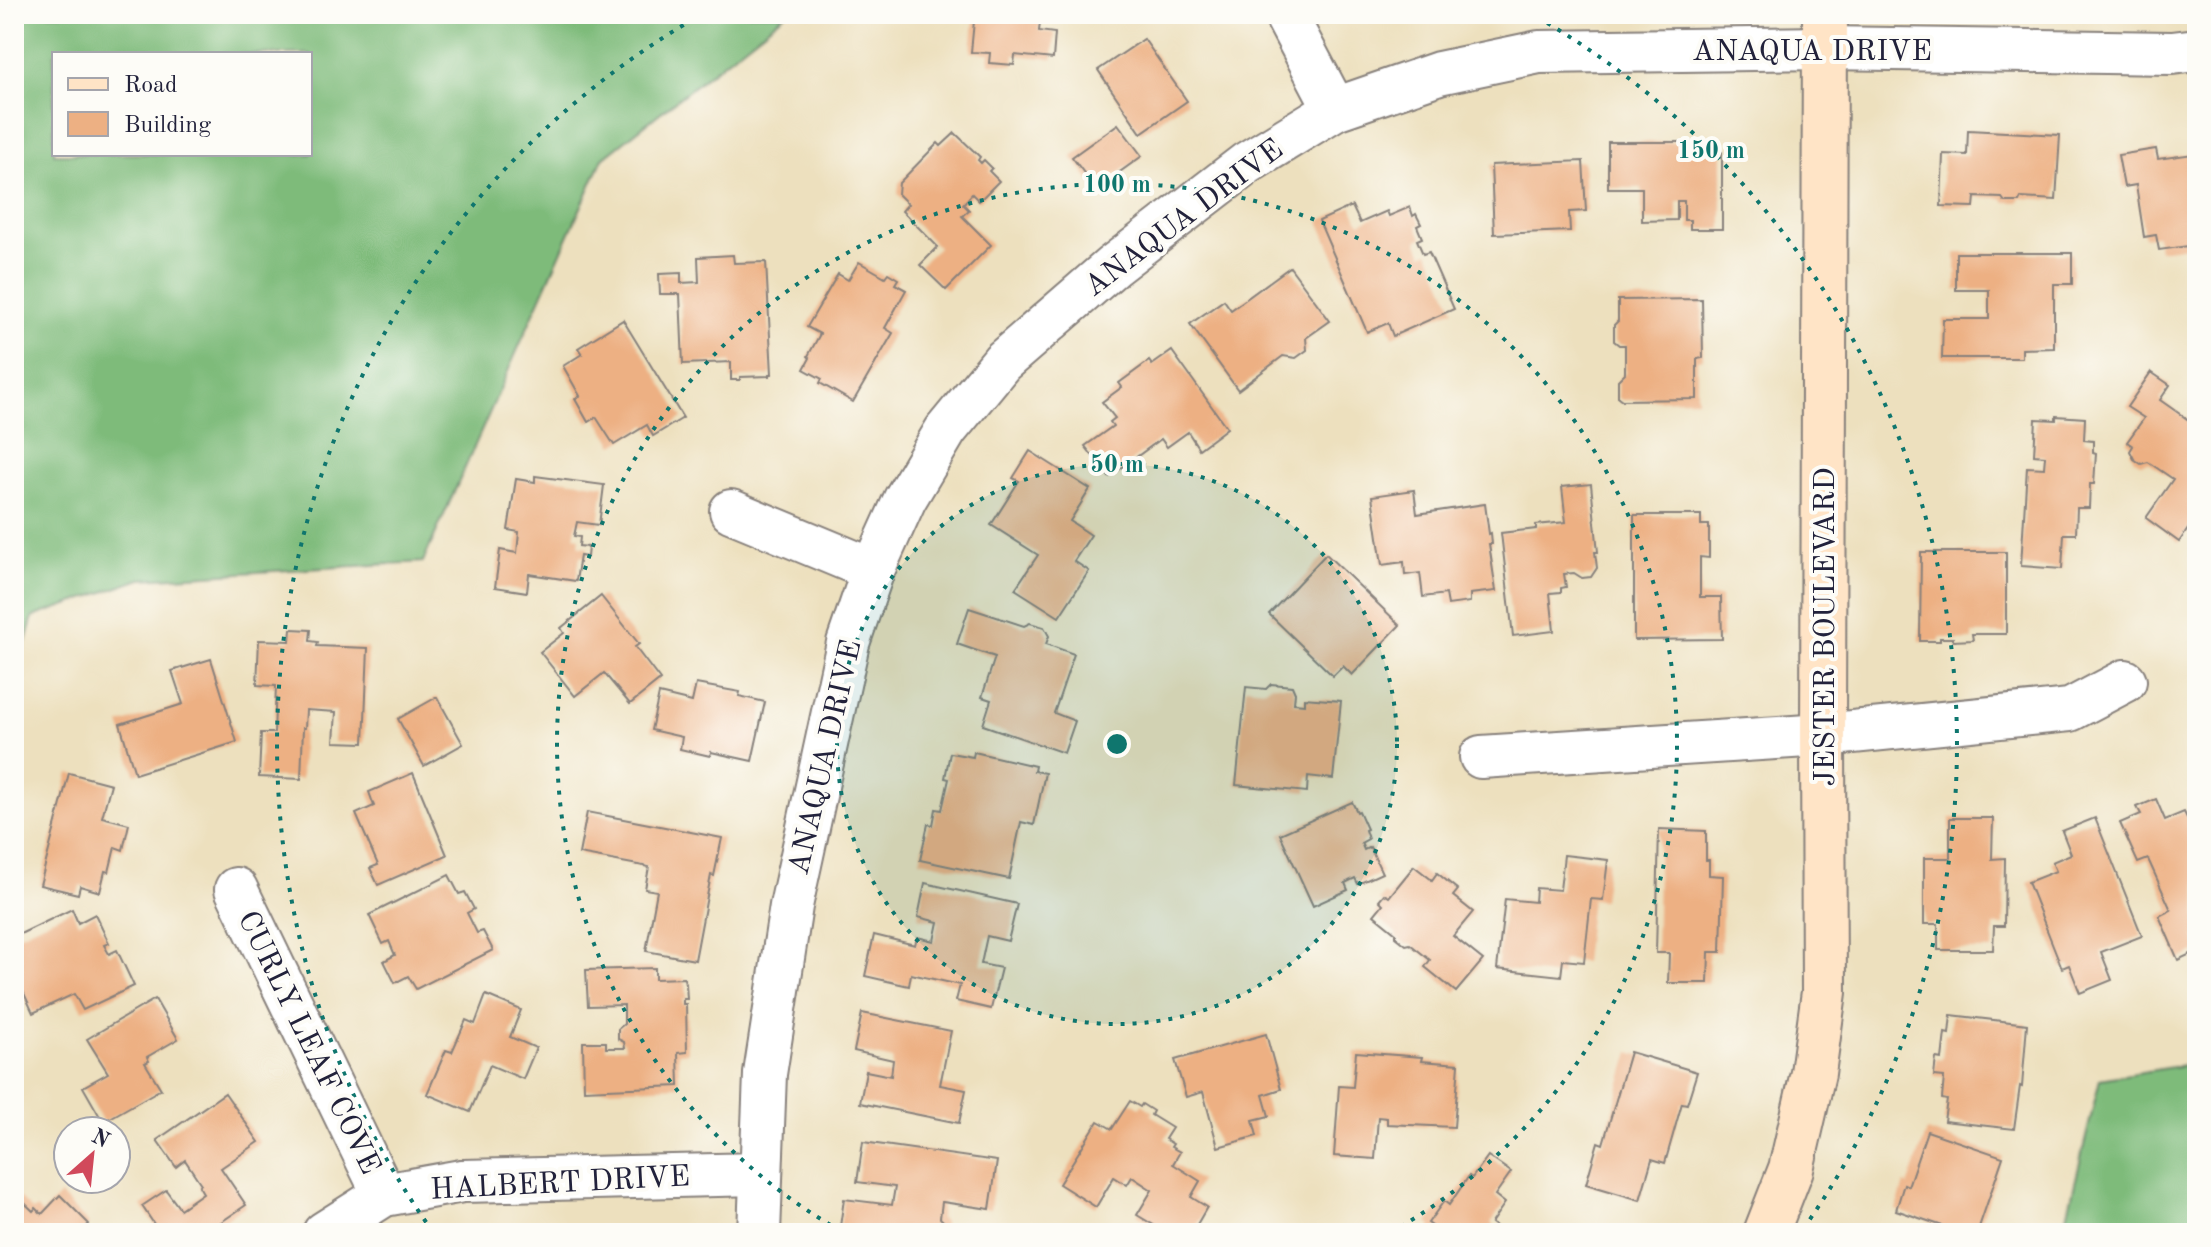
<svg xmlns="http://www.w3.org/2000/svg" width="2211" height="1247" font-family="'Old Standard TT',serif">
<style>
.forest{fill:#7ebb7a;stroke:#506e5a;stroke-width:2;fill-rule:evenodd}
.building{fill:#edb083}
.lines{fill:none;stroke-linecap:round;stroke-linejoin:round}
.street-casing{stroke:#88817c;stroke-width:46}
.secondary-casing{stroke:#88817c;stroke-width:48}
.street{stroke:#fff;stroke-width:42}
.secondary{stroke:#ffe4c6;stroke-width:44}
.ring{fill:none;stroke:#0f766e;stroke-width:4;stroke-dasharray:4 8}
.labels{text-anchor:middle;stroke-width:8;stroke-linejoin:round;paint-order:stroke}
.street-label{font-size:30px;fill:#22223b;stroke:#fdfcf7}
.centre{fill:#0f766e;stroke:#fdfcf7;stroke-width:4}
.ring-label{font-size:24px;text-anchor:middle;font-weight:bold;fill:#0f766e;stroke:#fdfcf7;stroke-width:8;stroke-linejoin:round;paint-order:stroke}
</style>
<rect width="100%" height="100%" fill="#fdfcf7"/>
<filter id="ink" filterUnits="userSpaceOnUse"><feTurbulence type="fractalNoise" baseFrequency=".0125" numOctaves="2"/><feDisplacementMap in="SourceGraphic" scale="16" xChannelSelector="R" yChannelSelector="G"/><feConvolveMatrix kernelMatrix="1 2 1 2 8 2 1 2 1" color-interpolation-filters="sRGB"/></filter>
<filter id="wash" filterUnits="userSpaceOnUse"><feTurbulence type="fractalNoise" baseFrequency=".006" numOctaves="4" result="noise"/><feDisplacementMap in="SourceGraphic" scale="32" xChannelSelector="R" yChannelSelector="G"/><feGaussianBlur stdDeviation="1.8" result="paint"/><feColorMatrix in="noise" values="0 0 0 0 0 0 0 0 0 0 0 0 0 0 0 0 0 1.4 0 .05"/><feComposite in="paint" operator="in"/></filter>
<g filter="url(#wash)">
<rect width="100%" height="100%" fill="#ede0be"/>
<g class="forest">
<path d="M14 14H785L603 158 423 562 141 579 33 617 14 681ZM54 54H310V154H54Z"/>
<path d="M2197 1063V1233H2063L2100 1079Z"/>
</g>
<g id="blocks">
<g class="building">
<path d="M958 14H1041L1039 31 1055 33 1053 59 1015 55 1014 65 989 63 990 53 971 52 974 21 957 19Z"/>
<path d="M1144 39 1187 101 1141 133 1098 70Z"/>
<path d="M1118 124 1142 156 1096 189 1072 157Z"/>
<path d="M1968 130 2060 135 2056 200 2021 198 2019 202H2005L2002 198 1975 197 1974 207 1941 206 1943 154 1967 155Z"/>
<path d="M955 133 980 157 978 160 981 163 984 160 992 168 989 171 999 181 979 201 972 194 963 204 969 210 962 216 991 245 946 290 920 265 938 247 902 211 908 204 898 194 899 183 938 143 941 146Z"/>
<path d="M1608 142H1691V152H1722V229H1690V220H1684V201H1677V220L1642 221V188H1608Z"/>
<path d="M2156 149 2158 159 2193 154 2195 164 2197 163V231H2194L2196 245 2159 250 2156 235 2144 237 2136 185 2124 187 2118 155Z"/>
<path d="M1583 161 1586 211 1569 212 1570 231 1494 234 1491 165Z"/>
<path d="M1352 206 1360 223 1387 211 1389 216 1410 207 1413 216 1416 214 1421 224 1417 226 1422 238 1417 240 1423 254 1429 252 1454 309 1393 336 1388 323 1367 332 1319 221Z"/>
<path d="M1956 253H2072V284H2054V348L2022 349V358H1942L1943 319H1989V290H1956Z"/>
<path d="M733 255 734 263 766 262 772 374H769V376L740 377V380H731V362L683 364 680 294H660L659 274 681 273V283L699 282 698 257Z"/>
<path d="M859 262 885 277 888 273 898 279 895 284 906 290 885 328 893 333 853 402 820 383 822 379 804 369 810 358 808 356 820 334 807 327 838 274 848 280Z"/>
<path d="M1290 267 1330 321 1306 338 1307 350 1296 358 1283 356 1238 390 1190 324 1224 300 1231 310Z"/>
<path d="M1702 299 1703 358 1697 359V399L1622 400 1618 397V380L1625 373V345H1619L1614 341V325L1618 321V300Z"/>
<path d="M623 320 683 418 653 436 647 425 614 445 596 417 588 422 575 399 580 396 563 366 582 354 578 348Z"/>
<path d="M1172 351 1227 428 1199 449 1188 432 1167 447 1161 439 1109 477 1085 446 1113 426 1110 422 1115 418 1102 402 1122 387 1119 383 1149 361 1152 365Z"/>
<path d="M2151 372 2170 385 2160 400 2197 426V516L2179 542 2146 518 2173 479 2148 462 2141 464 2134 459 2130 451 2133 446 2127 442 2144 418 2127 407Z"/>
<path d="M2056 416 2085 418 2084 440 2093 441V452L2096 453 2094 484H2090L2089 508H2077L2076 534H2064L2062 569 2021 566 2027 467 2044 468 2045 456 2034 455 2036 419 2056 420Z"/>
<path d="M1030 451 1090 489 1070 521 1091 535 1074 561 1089 571 1059 617 1015 589 1038 555 991 525 1019 481 1013 478Z"/>
<path d="M535 476 604 485 599 525 577 522 574 536 580 537 579 546 588 547 587 557 580 556 576 581 529 574 527 592 495 587 500 550 517 553 519 532 508 530 516 479 535 482Z"/>
<path d="M1591 484 1598 552H1595L1597 568 1591 577 1582 578 1574 573 1564 574 1566 587 1561 588V592L1550 593 1554 631 1513 636 1501 533 1536 529V525L1566 522 1562 487Z"/>
<path d="M1414 490 1417 514 1485 504 1489 534 1491 533 1492 544H1489L1496 591 1470 594V602L1448 605 1446 594 1423 597 1420 573 1405 575 1404 562 1382 565 1372 496Z"/>
<path d="M1634 515H1701V525H1709V558L1700 557V597H1721L1722 639 1634 640Z"/>
<path d="M1921 552H2006V634H1972L1973 640 1953 641V638H1940V641H1920Z"/>
<path d="M1326 554 1400 625 1352 675 1343 666 1333 676 1269 614Z"/>
<path d="M601 596 639 644 635 647 660 680 630 704 604 673 575 696 540 652 564 633 561 628Z"/>
<path d="M969 608 1024 626 1030 623 1044 627 1049 636 1046 644 1074 654 1054 713 1075 721 1064 753 983 725 991 700 982 697 995 657 957 644Z"/>
<path d="M291 629 311 630 310 641 318 642 317 646 368 648 364 743 334 742 336 712 306 710 305 728H303L301 779 259 777 261 733H274L276 686 257 685 259 640 290 641Z"/>
<path d="M211 659 237 742 135 774 120 724 183 704 172 671Z"/>
<path d="M696 684 740 692 739 696 765 702 752 761 711 752 710 756 680 749 682 737 651 730 659 694 692 702Z"/>
<path d="M1271 684 1292 686 1295 693 1294 703 1304 704V698L1341 701 1333 779 1308 776 1307 792 1236 785 1246 687 1266 689Z"/>
<path d="M437 697 463 744 424 766 398 719Z"/>
<path d="M974 752 1035 766 1034 771 1045 773 1034 825 1021 822 1009 879 920 860 928 824 933 825 936 809 942 810 949 779 945 778 950 753 973 757Z"/>
<path d="M69 773 111 784 102 817 129 824 123 850 115 847 109 872 105 871 100 892 80 886 78 894 40 885Z"/>
<path d="M413 773 447 855 378 885 370 868 378 865 356 814 374 806 369 792Z"/>
<path d="M2156 799 2165 820 2184 812 2187 818 2197 814V935L2195 936 2197 951 2178 960 2159 916 2171 910 2148 859 2138 863 2120 823 2141 814 2137 807Z"/>
<path d="M1352 802 1357 812 1359 811 1367 829 1365 830 1368 839 1361 843 1364 850 1370 847 1382 873 1358 884 1355 878 1345 883 1348 890 1313 906 1280 834Z"/>
<path d="M587 812 722 838 714 876 711 875 695 960 646 951 657 891 645 889 649 867 579 854Z"/>
<path d="M1950 818H1993L1992 859 2005 858 2004 926H1994L1993 950H1938V924H1924V858H1950Z"/>
<path d="M2095 818 2142 936 2101 952 2112 980 2080 993 2069 965 2062 968 2028 882 2056 871 2052 862 2071 854 2062 831Z"/>
<path d="M1659 829 1706 831V860H1709V875L1723 876 1721 952H1709L1708 983H1668L1669 953H1656Z"/>
<path d="M1564 855 1608 860 1603 900 1591 899 1584 962 1563 960 1561 976 1497 969 1505 899 1535 902 1536 888 1560 890Z"/>
<path d="M1414 866 1432 880 1437 873 1458 890 1453 896 1473 912 1453 936 1483 960 1456 992 1425 967 1430 960 1410 944 1406 945 1396 937V933L1374 915 1383 904 1379 900 1384 894 1389 897Z"/>
<path d="M449 875 459 894 465 892 474 909 467 913 477 933 483 931 493 950 416 989 408 976 395 983 384 961 395 955 389 941 383 944 369 915Z"/>
<path d="M925 883 1017 904 1008 941 987 936 981 964 1001 968 991 1009 956 1001 960 985 911 974 909 986 865 976 874 935 915 945 917 937 934 941 938 922 918 917Z"/>
<path d="M72 909 78 923 95 914 109 943 104 945 109 954 117 950 134 986 83 1010 74 994 33 1013 17 978 21 956 14 942V937Z"/>
<path d="M655 968V979L684 978 685 984H686L687 999H683V1004H686L687 1052 678 1053 679 1086 584 1090 583 1042H606V1048H625L624 1042 618 1039V1029L624 1024V1005L588 1006 586 970Z"/>
<path d="M486 995 521 1010 510 1037 536 1048 523 1079 490 1065 470 1112 427 1094 446 1050 452 1052 466 1020 475 1024Z"/>
<path d="M155 999 178 1039 147 1057 149 1061 145 1063 161 1089 103 1122 83 1087 108 1073 87 1039Z"/>
<path d="M862 1013 951 1031 940 1085 966 1090 959 1123 860 1103 866 1071 891 1076 893 1060 854 1051Z"/>
<path d="M1951 1015 2027 1024 2022 1087 2020 1086 2014 1129 1944 1121 1947 1100 1942 1099 1944 1077 1934 1076 1936 1058 1942 1059 1945 1033 1949 1034Z"/>
<path d="M1266 1034 1281 1089 1263 1095 1269 1116 1253 1120 1257 1136 1218 1147 1203 1092 1186 1097 1175 1060Z"/>
<path d="M1356 1052 1422 1057 1421 1061 1459 1064 1454 1127 1387 1124V1118L1378 1117 1375 1159 1334 1156 1339 1086 1353 1087Z"/>
<path d="M1630 1052 1697 1072 1687 1104 1682 1103 1665 1163 1652 1159 1640 1200 1586 1184 1598 1142 1603 1144Z"/>
<path d="M225 1093 259 1142 221 1168 246 1205 205 1233H160L142 1206 166 1190 180 1209 203 1193 199 1186 201 1184 185 1160 176 1167 157 1140Z"/>
<path d="M1130 1101 1140 1107 1142 1104 1153 1111 1151 1115 1172 1128 1165 1139 1173 1144 1171 1147 1180 1152 1173 1164 1200 1181 1191 1197 1207 1207 1192 1233H1167L1137 1215 1152 1190 1132 1177 1127 1185 1114 1177 1096 1207 1059 1184 1098 1121 1112 1129Z"/>
<path d="M1927 1131 2003 1157 1977 1233H1963L1896 1210 1904 1184 1908 1186Z"/>
<path d="M863 1142 997 1161 990 1209 942 1202 940 1218 944 1222 943 1233H839L844 1199 892 1205 895 1187 857 1182Z"/>
<path d="M1488 1156 1511 1172 1495 1195 1505 1203 1491 1223 1504 1233H1428L1432 1226 1428 1223 1444 1201 1449 1205 1469 1176 1472 1178Z"/>
<path d="M14 1193 33 1211 36 1208 42 1214 60 1195 89 1224 80 1233H14Z"/>
</g>
</g>
</g>
<g filter="url(#ink)">
<use href="#blocks" fill-opacity="0" stroke="#88817c" stroke-width="2"/>
<g class="lines">
<g class="street-casing">
<g id="street">
<path d="M1285 14 1335 109"/>
<path d="M731 511 873 570"/>
<path d="M1481 757 1823 735 2070 710 2125 681"/>
<path d="M236 889 384 1195"/>
<path d="M324 1233 384 1195 462 1181 759 1174"/>
<path d="M759 1233 765 1074 791 906 848 643 873 570 905 499 946 430 1002 362 1113 266 1247 163 1335 109 1439 73 1539 52 1825 48 2172 53 2197 50"/>
</g>
</g>
<g class="secondary-casing">
<path id="secondary" d="M1766 1233 1791 1169 1813 1073 1824 992 1823 735 1825 14"/>
</g>
<use href="#street" class="street"/>
<use href="#secondary" class="secondary"/>
</g>
</g>
<circle cx="1117" cy="744" r="280" fill="#0f766e" fill-opacity=".12"/>
<g class="ring">
<circle cx="1117" cy="744" r="280"/>
<path d="M841 1231A560 560 0 1 1 1393 1231"/>
<path d="M433 1232A840 840 0 0 1 697 17M1537 17A840 840 0 0 1 1801 1232"/>
</g>
<g class="labels">
<g class="street-label">
<text x="1812" y="60">ANAQUA DRIVE</text>
<text transform="translate(1183 217) rotate(-37)" y="10">ANAQUA DRIVE</text>
<text transform="translate(1824 627) rotate(-90)" y="10">JESTER BOULEVARD</text>
<text transform="translate(824 757) rotate(-77)" y="10">ANAQUA DRIVE</text>
<text transform="translate(310 1042) rotate(64)" y="10">CURLY LEAF COVE</text>
<text transform="translate(560 1182) rotate(-3)" y="10">HALBERT DRIVE</text>
</g>
</g>
<circle cx="1117" cy="744" r="12" class="centre"/>
<g class="ring-label">
<text x="1711" y="158">150 m</text>
<text x="1117" y="192">100 m</text>
<text x="1117" y="472">50 m</text>
</g>
<rect width="2211" height="1247" fill="none" stroke="#fdfcf7" stroke-width="48"/>
<rect x="52" y="52" width="260" height="104" fill="#fdfcf7" stroke="#a5a5ac" stroke-width="2"/>
<rect x="68" y="78" width="40" height="12" fill="#ffe4c6" stroke="#a5a5ac" stroke-width="2"/>
<text x="124" y="92" font-size="24" fill="#22223b">Road</text>
<rect x="68" y="112" width="40" height="24" fill="#edb083" stroke="#a5a5ac" stroke-width="2"/>
<text x="124" y="132" font-size="24" fill="#22223b">Building</text>
<g transform="translate(92 1155) rotate(27)"><circle r="38" fill="#fdfcf7" stroke="#a5a5ac" stroke-width="2"/>
<path d="M0-6L14 30L0 20L-14 30Z" fill="#d1495b"/>
<text y="-12" font-size="22" font-weight="bold" text-anchor="middle" fill="#22223b">N</text>
</g>
</svg>
